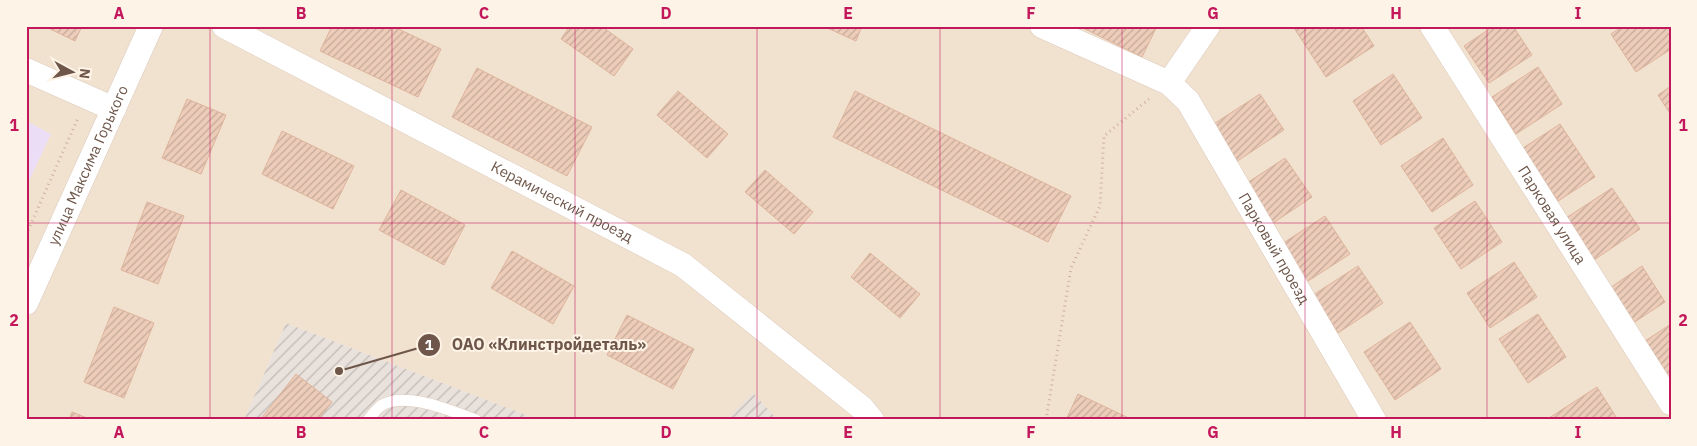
<svg xmlns="http://www.w3.org/2000/svg" width="1697" height="446" font-family="'IBM Plex Sans',sans-serif">
<style>
.residential{fill:#f1e1cf}
.industrial{fill:url(#industrial-furrows)}
.education{fill:#ecddf6}
.building{fill:url(#building-hatch);stroke:#deb49c}
.lines{fill:none;stroke-linecap:round;stroke-linejoin:round}
.lane-casing{stroke:#ddcbbd;stroke-width:12}
.street-casing{stroke:#ddcbbd;stroke-width:25}
.path{stroke:#d1b19e;stroke-width:3;stroke-dasharray:1 4;stroke-linecap:butt}
.lane{stroke:#fff;stroke-width:11}
.street{stroke:#fff;stroke-width:24}
.grid{fill:none;stroke:#c2185b;stroke-width:1;stroke-opacity:0.55}
.labels{text-anchor:middle;stroke-width:4;stroke-linejoin:round;paint-order:stroke}
.street-label{font-size:15px;fill:#6e564a;stroke:#fdf3e6}
.leader{fill:none;stroke:#6e564a;stroke-width:2}
.callout-dot{fill:#6e564a;stroke:#fdf3e6;stroke-width:2}
.mark-label{font-size:15px;text-anchor:middle;font-weight:bold;fill:#fff}
.callout-label{font-size:16px;text-anchor:middle;font-weight:bold;fill:#6e564a;stroke:#fdf3e6;stroke-width:4;stroke-linejoin:round;paint-order:stroke}
.neatline{fill:none;stroke:#c2185b;stroke-width:2}
.grid-label{font-size:16px;text-anchor:middle;font-weight:bold;fill:#c2185b}
</style>
<defs>
<pattern id="industrial-furrows" width="10" height="10" patternUnits="userSpaceOnUse" patternTransform="scale(1.25)"><rect width="10" height="10" fill="#e9e1db"/><path d="M-1 1l2-2M0 10L10 0M9 11l2-2" fill="none" stroke="#c1b9b4"/></pattern>
<pattern id="building-hatch" width="6" height="6" patternUnits="userSpaceOnUse" patternTransform="scale(1.25)"><rect width="6" height="6" fill="#edcdba"/><path d="M-1 1l2-2M0 6l6-6M5 7l2-2" fill="none" stroke="#c4a999"/></pattern>
</defs>
<rect width="100%" height="100%" fill="#faefe0"/>
<path class="residential" d="M26 26H1671V420H778L753 394 726 420H539L286 323 244 420H26V187L51 134 26 121Z"/>
<g class="industrial">
<path d="M286 323 539 420H244Z"/>
<path d="M753 393 778 420H726Z"/>
</g>
<path class="education" d="M26 121 51 134 26 187Z"/>
<g class="building">
<path d="M44 26H82L75 41Z"/>
<path d="M332 26H392L441 49 418 97 320 51Z"/>
<path d="M570 26H601L633 49 614 76 561 39Z"/>
<path d="M823 26H862L856 41Z"/>
<path d="M1079 26H1157L1142 57Z"/>
<path d="M1297 26H1361L1374 46 1326 77 1294 28Z"/>
<path d="M1494 26H1513L1532 55 1489 83 1464 46Z"/>
<path d="M1623 26H1671V49L1636 72 1611 34Z"/>
<path d="M1538 67 1562 104 1516 134 1492 97Z"/>
<path d="M477 68 592 127 567 176 452 117Z"/>
<path d="M1393 74 1422 118 1381 145 1353 101Z"/>
<path d="M1671 86V115L1658 95Z"/>
<path d="M678 91 728 134 707 158 657 115Z"/>
<path d="M855 91 1071 196 1048 242 833 137Z"/>
<path d="M1260 94 1284 130 1233 164 1209 127Z"/>
<path d="M187 99 226 115 201 174 162 158Z"/>
<path d="M1560 124 1595 177 1558 201 1523 148Z"/>
<path d="M282 131 354 166 333 209 262 174Z"/>
<path d="M1443 138 1473 185 1432 212 1401 166Z"/>
<path d="M1285 158 1312 197 1270 225 1244 185Z"/>
<path d="M765 170 813 212 794 234 745 192Z"/>
<path d="M1612 188 1640 229 1594 260 1566 218Z"/>
<path d="M401 190 465 225 444 265 379 230Z"/>
<path d="M1475 201 1502 242 1461 269 1434 228Z"/>
<path d="M147 202 184 216 158 284 121 270Z"/>
<path d="M1325 216 1350 254 1305 283 1280 245Z"/>
<path d="M512 251 574 286 553 324 491 288Z"/>
<path d="M870 253 920 294 900 318 851 277Z"/>
<path d="M1514 262 1537 297 1490 328 1467 293Z"/>
<path d="M1358 266 1383 303 1338 333 1313 295Z"/>
<path d="M1642 266 1665 302 1627 327 1604 292Z"/>
<path d="M114 307 154 323 124 398 84 382Z"/>
<path d="M1538 314 1566 357 1528 383 1499 339Z"/>
<path d="M627 315 694 349 673 389 607 355Z"/>
<path d="M1410 322 1441 369 1395 400 1364 352Z"/>
<path d="M1671 324V388L1639 345Z"/>
<path d="M296 374 332 402 318 420H260Z"/>
<path d="M1597 387 1618 420H1550L1549 418Z"/>
<path d="M1078 394 1133 420H1066Z"/>
<path d="M72 412 92 420H69Z"/>
</g>
<g class="lines">
<g class="lane-casing">
<path id="lane" d="M368 420C372 415 377 408 382 405 406 391 451 411 476 420"/>
</g>
<g class="street-casing">
<g id="street">
<path id="s1" d="M224 26 683 265 862 408 872 420"/>
<path id="s2" d="M1042 26 1169 83 1188 101 1374 420"/>
<path id="s3" d="M1432 26 1671 403"/>
<path d="M26 70 114 109"/>
<path d="M1169 83 1208 26"/>
<path id="s4" d="M26 303 151 26"/>
</g>
</g>
<g class="path">
<path d="M26 235 78 118"/>
<path d="M1046 420 1071 268 1100 206 1104 136 1149 99"/>
</g>
<use href="#lane" class="lane"/>
<use href="#street" class="street"/>
</g>
<path class="grid" d="M210 26V420M392 26V420M575 26V420M757 26V420M940 26V420M1122 26V420M1305 26V420M1487 26V420M26 223H1671"/>
<g class="labels">
<g class="street-label">
<text dy="5" stroke="none"><textPath href="#s4" startOffset="151">улица Максима Горького</textPath></text>
<text dy="5" stroke="none"><textPath href="#s1" startOffset="381">Керамический проезд</textPath></text>
<text dy="5" stroke="none"><textPath href="#s3" startOffset="224">Парковая улица</textPath></text>
<text dy="5" stroke="none"><textPath href="#s2" startOffset="336">Парковый проезд</textPath></text>
</g>
</g>
<path class="leader" d="M339 371L429 345"/>
<g class="callout-dot">
<circle cx="339" cy="371" r="5"/>
<circle cx="429" cy="345" r="12"/>
</g>
<g class="mark-label">
<text x="429" y="350">1</text>
</g>
<g class="callout-label">
<text x="549" y="350">ОАО «Клинстройдеталь»</text>
</g>
<rect width="1697" height="446" fill="none" stroke="#fdf3e6" stroke-width="55"/>
<g transform="translate(72 72) rotate(97)" stroke="#fdf3e6" stroke-width="4" paint-order="stroke">
<path d="M0-4L9 19L0 12L-9 19Z" fill="#6e564a"/>
<text y="-8" font-size="14" font-weight="bold" text-anchor="middle" fill="#6e564a">N</text>
</g>
<rect x="28" y="28" width="1642" height="390" class="neatline"/>
<g class="grid-label">
<text x="119" y="19">A</text>
<text x="301" y="19">B</text>
<text x="484" y="19">C</text>
<text x="666" y="19">D</text>
<text x="848" y="19">E</text>
<text x="1031" y="19">F</text>
<text x="1213" y="19">G</text>
<text x="1396" y="19">H</text>
<text x="1578" y="19">I</text>
<text x="14" y="131">1</text>
<text x="1683" y="131">1</text>
<text x="14" y="326">2</text>
<text x="1683" y="326">2</text>
<text x="119" y="438">A</text>
<text x="301" y="438">B</text>
<text x="484" y="438">C</text>
<text x="666" y="438">D</text>
<text x="848" y="438">E</text>
<text x="1031" y="438">F</text>
<text x="1213" y="438">G</text>
<text x="1396" y="438">H</text>
<text x="1578" y="438">I</text>
</g>
</svg>
